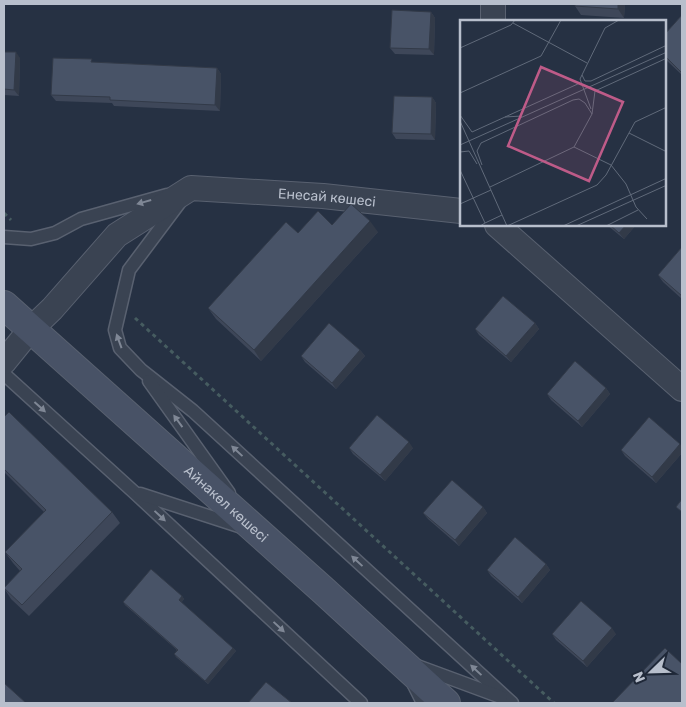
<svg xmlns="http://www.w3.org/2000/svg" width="686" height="707" font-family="Rubik,sans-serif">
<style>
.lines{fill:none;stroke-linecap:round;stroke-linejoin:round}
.service-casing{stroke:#596170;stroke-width:15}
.minor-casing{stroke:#596170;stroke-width:26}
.secondary-casing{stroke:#596170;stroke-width:30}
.path{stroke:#465c60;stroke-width:3;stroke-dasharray:4 4;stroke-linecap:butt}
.service{stroke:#3a4352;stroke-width:12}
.minor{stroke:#3a4352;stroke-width:24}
.secondary{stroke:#485266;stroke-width:28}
.wall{fill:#3e4759}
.shaded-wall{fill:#323a48}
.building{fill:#485367;stroke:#323a48}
.oneway{fill:#7f8795}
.labels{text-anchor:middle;stroke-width:4.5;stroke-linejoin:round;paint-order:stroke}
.street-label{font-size:14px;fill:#b8bfcc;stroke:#1f2838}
.inset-road{fill:none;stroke:#606a7a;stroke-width:1}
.view{fill:#be5b88;fill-opacity:0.15;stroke:#be5b88;stroke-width:2.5}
.inset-edge{fill:none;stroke:#b8bfcc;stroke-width:2.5}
</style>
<rect width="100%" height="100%" fill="#263143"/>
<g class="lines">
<g class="service-casing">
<g id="service">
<path d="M180 202 129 270 115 330 120 348 141 370 193 411 512 703"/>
<path d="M4 237 31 239 55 233 81 219 167 195"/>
<path d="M4 374 135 493 361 703"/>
<path d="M149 381 229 493"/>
<path d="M140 494 242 527"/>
<path d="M417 666 501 697"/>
<path d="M414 685 423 703"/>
</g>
</g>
<g class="minor-casing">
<g id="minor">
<path d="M493 21V4"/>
<path d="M497 225 682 389"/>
<path id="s1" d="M4 362 30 330 52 309 117 235 191 188 323 196 461 211"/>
</g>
</g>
<g class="secondary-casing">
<g id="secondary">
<path id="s2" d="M4 305 324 591 446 703"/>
</g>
</g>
<g class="path">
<path d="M4 213 11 220"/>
<path d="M135 318 554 703"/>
</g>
<use href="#service" class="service"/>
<use href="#minor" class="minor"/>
<use href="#secondary" class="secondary"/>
</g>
<g class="wall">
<path d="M575 4H625L624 18 581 15 575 6Z"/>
<path d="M431 12 435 18 434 55 395 54 390 48Z"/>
<path d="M682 15V75L665 59V34Z"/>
<path d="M4 52 20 58 19 96 4 95Z"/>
<path d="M94 62 217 68 221 74 220 111 114 106 112 103 56 101 51 95Z"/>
<path d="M432 97 436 103 435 140 396 139 392 133Z"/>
<path d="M332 225 378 232 261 361 216 319 208 308 298 233Z"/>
<path d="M607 225H636L624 239Z"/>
<path d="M682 247V299L663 282 658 275Z"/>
<path d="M535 323 539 329 511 362 479 335 475 329Z"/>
<path d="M360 350 365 356 336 389 305 362 301 356Z"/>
<path d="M606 388 610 394 582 427 551 400 547 394Z"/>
<path d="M4 417 112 512 120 523 29 616 11 599 4 588 20 571 13 563 5 552 44 512 4 472Z"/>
<path d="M682 447V453L656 483 625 456 621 450Z"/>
<path d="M349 448H413L385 481 353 454Z"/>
<path d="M483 507 487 513 459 546 428 519 423 513Z"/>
<path d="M546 564 550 570 522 603 491 576 487 570Z"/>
<path d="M182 596 184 599 181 603 233 648 236 651 208 684 176 657 174 654 177 650 125 605 123 602Z"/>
<path d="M552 634H616L587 667 556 640Z"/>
</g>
<g class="shaded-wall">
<path d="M618 4H625L624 18 618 9Z"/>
<path d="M431 12 435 18 434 55 429 49Z"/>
<path d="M16 52 20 58 19 96 14 90Z"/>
<path d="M217 68 221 74 220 111 215 105Z"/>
<path d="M432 97 436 103 435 140 431 134Z"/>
<path d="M370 221 378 232 261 361 254 350Z"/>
<path d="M626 225H636L624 239 619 233Z"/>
<path d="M535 323 539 329 511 362 506 356Z"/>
<path d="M360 350 365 356 336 389 332 383Z"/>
<path d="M606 388 610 394 582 427 578 421Z"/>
<path d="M409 442 413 448 385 481 380 475Z"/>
<path d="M680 444 682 447V453L656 483 652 477Z"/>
<path d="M483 507 487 513 459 546 455 540Z"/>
<path d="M546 564 550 570 522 603 518 597Z"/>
<path d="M182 596 184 599 181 603 179 600Z"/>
<path d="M612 628 616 634 587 667 583 661Z"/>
<path d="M233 648 236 651 208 684 205 681Z"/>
</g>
<g class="building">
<path d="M575 4H618V9L575 6Z"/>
<path d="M392 10 431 12 429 49 390 48Z"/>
<path d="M682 15V73L665 56V34Z"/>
<path d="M4 52H16L14 90 4 89Z"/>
<path d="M53 58 92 59 91 62 217 68 215 105 110 100V97L51 95Z"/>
<path d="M394 96 432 97 431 134 392 133Z"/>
<path d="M351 204 370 221 254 350 208 308 286 222 298 233 318 211 332 225Z"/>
<path d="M610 225H626L619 233Z"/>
<path d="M682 247V296L658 275Z"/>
<path d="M503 296 535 323 506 356 475 329Z"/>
<path d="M329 323 360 350 332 383 301 356Z"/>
<path d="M575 361 606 388 578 421 547 394Z"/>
<path d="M9 412 112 512 22 605 4 588 22 569 5 552 46 510 4 469V417Z"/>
<path d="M377 415 409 442 380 475 349 448Z"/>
<path d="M649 417 680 444 652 477 621 450Z"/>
<path d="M452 480 483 507 455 540 423 513Z"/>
<path d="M682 499V512L676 507Z"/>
<path d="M515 537 546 564 518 597 487 570Z"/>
<path d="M151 569 182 596 179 600 233 648 205 681 174 654 178 650 123 602Z"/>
<path d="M581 601 612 628 583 661 552 634Z"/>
<path d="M665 648 682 664V703H612Z"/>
<path d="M266 682 292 703H248Z"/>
<path d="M4 683 26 703H4Z"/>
</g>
<defs><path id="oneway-solid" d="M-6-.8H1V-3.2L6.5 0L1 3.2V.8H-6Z" transform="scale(1.25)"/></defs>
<g class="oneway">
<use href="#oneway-solid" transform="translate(144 202) rotate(164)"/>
<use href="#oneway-solid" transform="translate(119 341) rotate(-110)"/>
<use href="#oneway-solid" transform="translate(40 407) rotate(42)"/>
<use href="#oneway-solid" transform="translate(178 421) rotate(-126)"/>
<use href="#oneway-solid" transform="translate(237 451) rotate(-137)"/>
<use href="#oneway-solid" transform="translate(160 516) rotate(43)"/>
<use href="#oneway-solid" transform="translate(357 561) rotate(-137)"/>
<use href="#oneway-solid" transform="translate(279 627) rotate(43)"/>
<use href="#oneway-solid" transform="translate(476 670) rotate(-137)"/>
</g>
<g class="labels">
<g class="street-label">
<text dy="5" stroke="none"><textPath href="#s1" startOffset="394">Енесай көшесі</textPath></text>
<text dy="5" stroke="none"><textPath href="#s2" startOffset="298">Айнакөл көшесі</textPath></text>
</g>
</g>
<g transform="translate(460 20)">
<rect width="206" height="206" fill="#263143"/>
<path class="inset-road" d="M53 3 127 43M0 28 51 5 55 0M122 55 125 61H131L207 25M0 73 81 36 101 0M131 89 120 59 145 8 159 0M0 95 12 112 45 97 62 96M45 97 120 63M0 101 47 206 137 165 146 155 175 102 207 87M169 113 207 132M0 125 207 32M114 127 151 145 166 164 176 187 187 199M0 132 9 131 17 144M22 145 17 131 21 123 113 80 119 79 125 83 132 94M0 150 25 203 20 206M30 167 114 127 132 94 135 71 207 38M0 184 31 170M25 203 42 195M103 206 207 158M116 206 207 165M146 206 178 190"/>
<path class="view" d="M81 47 163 82 129 161 48 126Z"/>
<rect width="206" height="206" class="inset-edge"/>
</g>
<rect width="686" height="707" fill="none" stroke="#b8bfcc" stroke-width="10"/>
<g transform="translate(651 672) rotate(247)" stroke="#1f2838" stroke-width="4" paint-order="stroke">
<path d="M0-4L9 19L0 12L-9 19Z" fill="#b8bfcc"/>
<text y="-8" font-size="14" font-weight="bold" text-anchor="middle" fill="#b8bfcc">N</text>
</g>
</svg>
